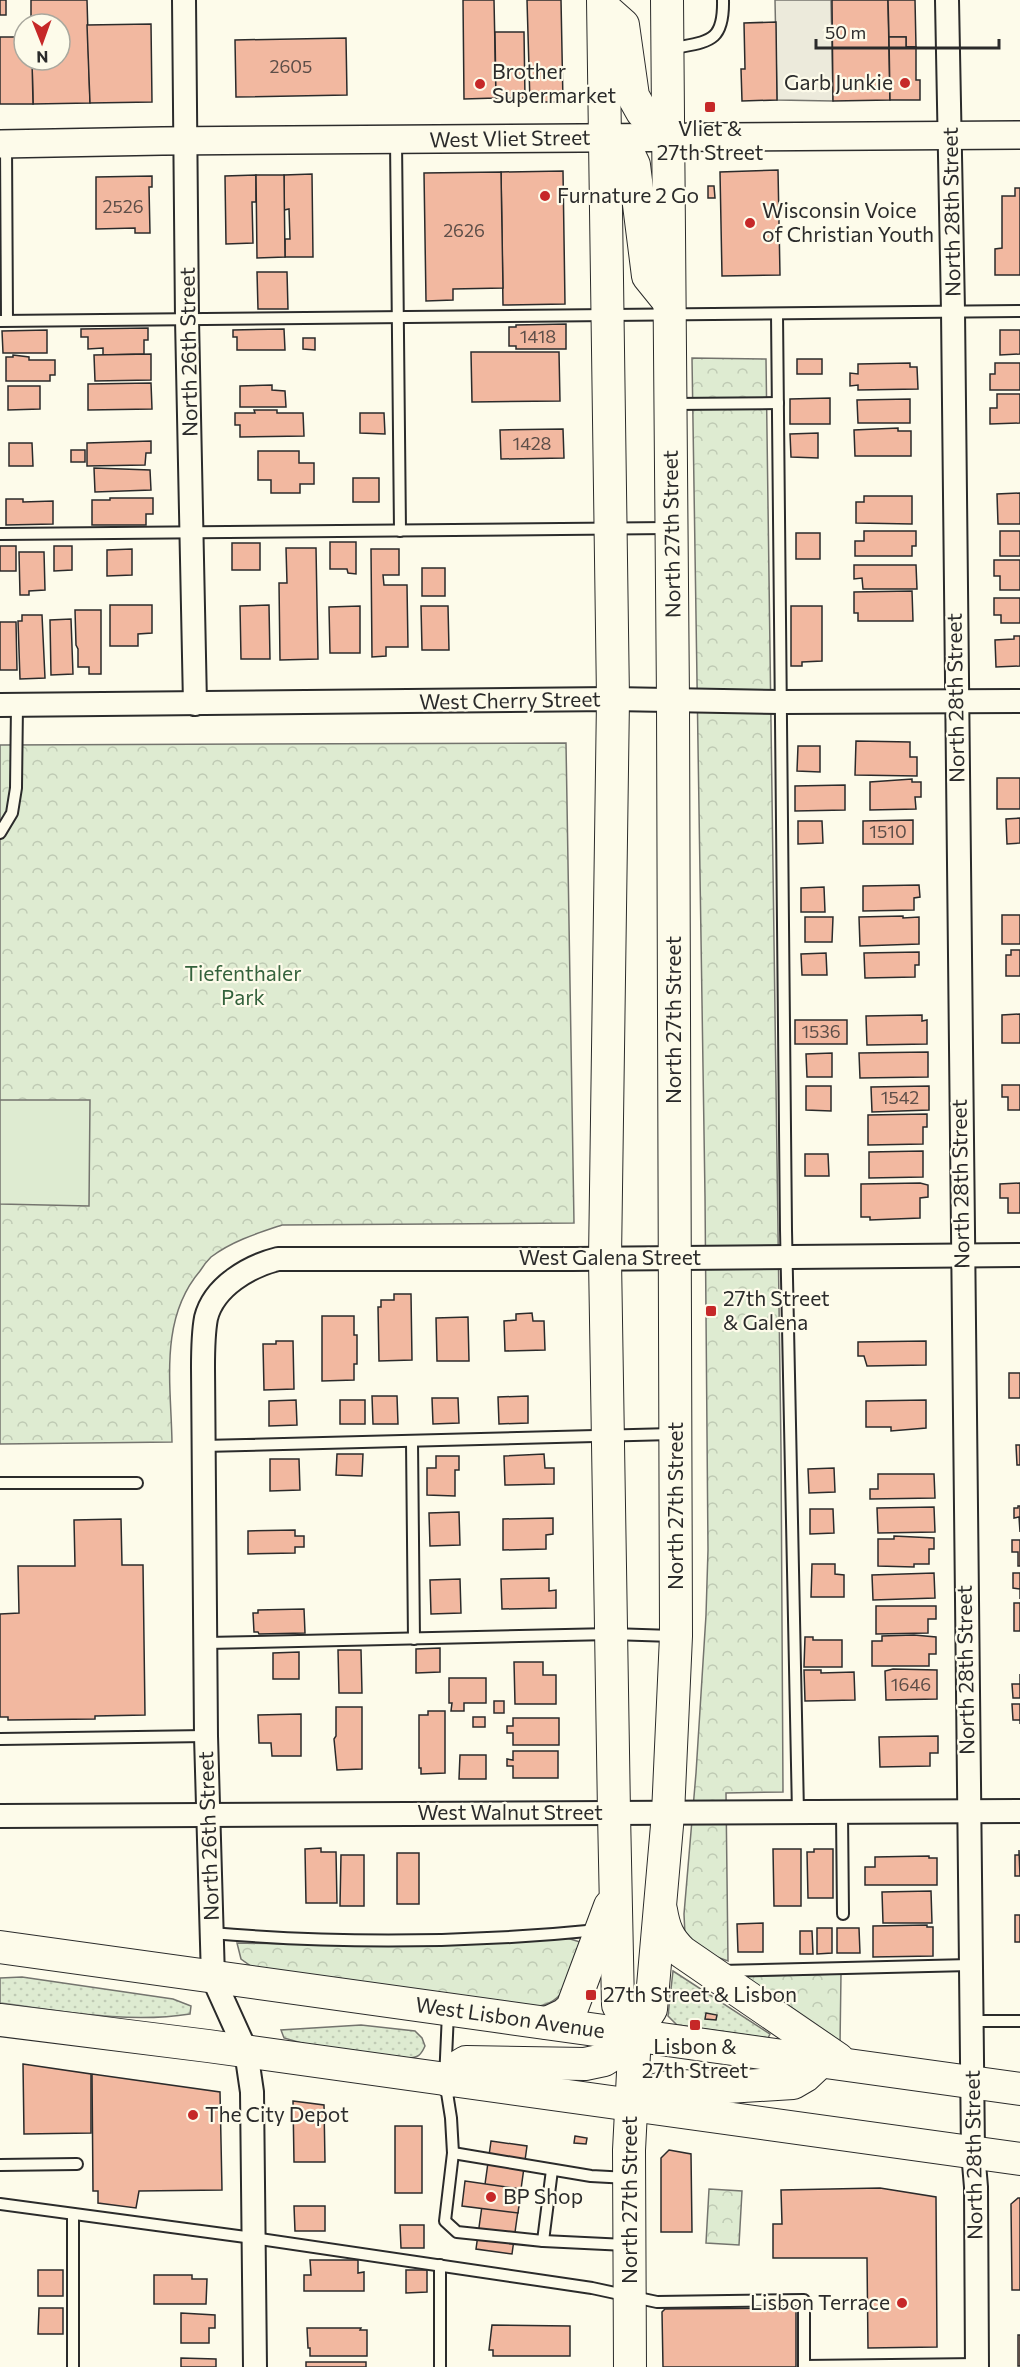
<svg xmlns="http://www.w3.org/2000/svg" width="1020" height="2367" font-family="Commissioner,sans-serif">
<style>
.grass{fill:url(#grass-dots);stroke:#74746e;stroke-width:1.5}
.forest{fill:url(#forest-crowns);stroke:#74746e;stroke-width:1.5}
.pitch{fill:#deebd1;stroke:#74746e;stroke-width:1.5}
.parking{fill:#eceadb;stroke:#74746e;stroke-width:1.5}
.building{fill:#f2b8a0;stroke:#2b2b2b;stroke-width:1.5}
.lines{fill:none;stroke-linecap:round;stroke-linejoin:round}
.service-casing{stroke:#2b2b2b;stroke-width:14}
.minor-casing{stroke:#2b2b2b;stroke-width:26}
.tertiary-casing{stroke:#2b2b2b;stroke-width:30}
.secondary-casing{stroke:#2b2b2b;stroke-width:34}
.service{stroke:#fdfbea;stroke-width:10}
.minor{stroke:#fdfbea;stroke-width:22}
.tertiary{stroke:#fdfbea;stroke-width:27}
.secondary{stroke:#fdfbea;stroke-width:32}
.poi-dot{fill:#c62828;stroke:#fdfbea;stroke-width:2}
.labels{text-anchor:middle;stroke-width:4.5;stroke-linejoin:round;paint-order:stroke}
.number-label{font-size:18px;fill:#5d4e48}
.poi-label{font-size:21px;fill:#2b2b2b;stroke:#fdfbea;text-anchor:start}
.street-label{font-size:21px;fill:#2b2b2b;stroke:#fdfbea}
.park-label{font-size:21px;fill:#34623c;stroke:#fdfbea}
</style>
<defs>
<pattern id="grass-dots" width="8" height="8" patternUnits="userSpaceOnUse" patternTransform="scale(1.5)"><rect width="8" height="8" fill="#deebd1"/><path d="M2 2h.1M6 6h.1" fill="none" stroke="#bfcab4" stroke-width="1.8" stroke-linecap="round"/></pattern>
<pattern id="forest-crowns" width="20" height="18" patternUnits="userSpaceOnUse" patternTransform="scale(1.5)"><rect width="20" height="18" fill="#deebd1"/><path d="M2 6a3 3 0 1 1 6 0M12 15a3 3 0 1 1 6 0" fill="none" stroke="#bfcab4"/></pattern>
</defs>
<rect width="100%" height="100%" fill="#fdfbea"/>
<g class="grass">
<path d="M673 1971 770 2034 768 2038 677 2025 668 2016Z"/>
<path d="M22 1977 173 1999 191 2006 190 2014C127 2024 63 2011 0 2003V1978Z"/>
<path d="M361 2025 415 2031 422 2038 425 2046C421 2055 418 2058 408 2058L305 2044 284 2038 281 2030Z"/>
</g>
<g class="forest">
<path d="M692 358 766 359 781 1449 783 1792 726 1793 728 1961 714 1956 685 1935 684 1914 696 1773 706 1615 708 1550 705 1196Z"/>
<path d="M566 743 574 1223 282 1225C258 1233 232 1241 211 1257 207 1261 203 1266 200 1271 159 1319 171 1384 172 1442L0 1444V745Z"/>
<path d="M567 1938 580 1942C570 1972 570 2005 532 2007L255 1969 241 1959 237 1943 389 1946Z"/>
<path d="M841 1974 840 2046 734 1979 746 1976Z"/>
<path d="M709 2189 742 2191 739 2245 706 2243Z"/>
</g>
<path class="pitch" d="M0 1100H90L89 1206 0 1204Z"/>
<path class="parking" d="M775 0H831L833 101 777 100Z"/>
<g class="building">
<rect x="0" y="0" width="6" height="15"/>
<path d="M31 0H87L90 103 33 104 32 60H60V24H31Z"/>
<path d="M463 0H494L496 98 464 99Z"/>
<path d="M527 0H561L563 102H530Z"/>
<path d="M832 0H888L890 100 833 101Z"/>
<path d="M888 0H915L916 47H906V37H889Z"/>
<path d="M776 22 777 100 742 101 741 69H745L744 23Z"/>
<path d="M151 24 152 102 90 103 87 25Z"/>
<path d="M495 32H524L525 98H496Z"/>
<path d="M0 37H24V60H32L33 104H0Z"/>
<path d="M889 37H906V47H916V80H920V100H890Z"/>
<path d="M346 38 347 95 236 97 235 40Z"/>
<path d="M778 170 780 275 722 276 720 172Z"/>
<path d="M563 171 565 304 503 305 501 172Z"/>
<path d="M501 172 503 288 453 289V300L426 301 424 173Z"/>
<path d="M312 174 313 257H285V239H290L289 209 284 210V175Z"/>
<path d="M256 175V202H252L253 243 226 244 225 176Z"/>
<path d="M256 175H284L285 257 257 258Z"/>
<path d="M152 176V187H149L150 233H135V228L96 229V177Z"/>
<path d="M708 186H714L715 198H708Z"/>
<path d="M1015 188H1020V275H995V249L1002 248V196H1015Z"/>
<path d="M257 272H287L288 309H258Z"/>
<path d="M566 324V349H516V346H509V327H516V325Z"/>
<path d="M148 328V340H144V354L103 355V348L88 349V337H81V329Z"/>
<path d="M284 329 285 350H237V337H233V330Z"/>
<path d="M47 330V353H3L2 331Z"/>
<path d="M1000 330H1020V354L1000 355Z"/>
<path d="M303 338H315V350L303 349Z"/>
<path d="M471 352H559L560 401 472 402Z"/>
<path d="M151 354V380L95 381 94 355Z"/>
<path d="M13 355 29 357V360H55V375H50V381H6V357H13Z"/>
<rect x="797" y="359" width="25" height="15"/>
<path d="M910 363V367H917L918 389 858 390V385L850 386V373L858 374V364Z"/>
<path d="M995 363H1020V390H990V374H995Z"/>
<path d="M151 383 152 409 88 410V384Z"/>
<path d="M272 385V390L285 391 286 407H240V386Z"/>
<path d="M8 386H40V409L8 410Z"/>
<path d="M997 394H1020V423L990 424V408H997Z"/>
<path d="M830 398V424H790V399Z"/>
<path d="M910 399V423H858L857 400Z"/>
<path d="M254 410H277V413H303L304 436 240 437V425H235V413H255Z"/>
<path d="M360 413H384L385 434 360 433Z"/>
<path d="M898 428V431H911V456H855L854 430Z"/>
<path d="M563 429 564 458 501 459 500 430Z"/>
<path d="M818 433V458L791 457 790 434Z"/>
<path d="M151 441V453H146L145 465 87 466V443Z"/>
<path d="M9 443H32L33 466H9Z"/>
<rect x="71" y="450" width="14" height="12"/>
<path d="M258 451H299V463H314V484H300V493H271V480H258Z"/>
<path d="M94 468 150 470 151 490 95 492Z"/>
<rect x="353" y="478" width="26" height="24"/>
<path d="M1020 493V524H998L997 494Z"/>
<path d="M864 496H912V524L856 523V502H864Z"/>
<path d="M110 498H153V514H146V525H92V500H110Z"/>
<path d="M6 499H23V502L53 501V524L6 525Z"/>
<path d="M864 531H916V546H912V556H855V541H864Z"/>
<rect x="1000" y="531" width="20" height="25"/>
<rect x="796" y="533" width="24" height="26"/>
<path d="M330 542H356V574L348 573 347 569H330Z"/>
<rect x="232" y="543" width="28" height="27"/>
<rect x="0" y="546" width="16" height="25"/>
<path d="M54 546H72V570L54 571Z"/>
<path d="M286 548H316L318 659 280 660 279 583H287Z"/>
<path d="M132 549V575L107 576V550Z"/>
<path d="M371 549H399V575H383L384 585H407L408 647H386V656L372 657Z"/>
<path d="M19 552H44L45 590 29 591V595H20Z"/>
<path d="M994 560H1020V590H1000V576H994Z"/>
<path d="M854 565H916L917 589H863L862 578 854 579Z"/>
<rect x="422" y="568" width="23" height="28"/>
<path d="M912 591 913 621H858V613H854V592Z"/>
<path d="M994 598H1020V623H1001V615H994Z"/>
<path d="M110 605H152V633L138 634V646H110Z"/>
<path d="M269 605 270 659H241L240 606Z"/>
<path d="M360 606V653H330L329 607Z"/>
<path d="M421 606H448L449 650H422Z"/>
<path d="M791 606H822V661L802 662V666H791Z"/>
<path d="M75 610H101V674H89V667H78V649L76 645Z"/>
<path d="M22 615H42L45 678 20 679 18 621H22Z"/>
<path d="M71 619 73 674 51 675 50 620Z"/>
<path d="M0 622H16L17 670H0Z"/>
<path d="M1014 636H1020V666L996 667 995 640 1014 639Z"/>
<path d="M856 741 910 742V757H917V776L855 775Z"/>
<path d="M798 746H820V772L797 771Z"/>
<rect x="997" y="778" width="23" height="31"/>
<path d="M912 779V782H921V797H915L916 809 870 810V782Z"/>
<path d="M845 785V810L795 811V786Z"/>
<path d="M1020 818V843L1007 844 1006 819Z"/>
<path d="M913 820V844H863V821Z"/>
<path d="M798 821H822L823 843 798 844Z"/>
<path d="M919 885 920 897 914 898V910L863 911V886Z"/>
<path d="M824 887 825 912H801V888Z"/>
<rect x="1002" y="915" width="18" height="29"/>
<path d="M903 916V918L919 917V944L860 946 859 917Z"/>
<path d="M805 917H833L832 942H805Z"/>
<path d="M1011 950H1020V976H1006V955H1011Z"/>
<path d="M919 952V965H915V977L865 978 864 953Z"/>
<path d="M826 953 827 975H802L801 954Z"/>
<path d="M1020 1014V1043H1002V1015Z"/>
<path d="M922 1015V1021L927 1020V1044L867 1045 866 1016Z"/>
<rect x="795" y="1020" width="52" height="24"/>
<path d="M928 1052V1077L860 1078 859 1053Z"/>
<path d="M832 1053V1077H807L806 1054Z"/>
<path d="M1002 1085H1020V1110H1008V1097H1002Z"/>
<path d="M806 1086H831V1111L806 1110Z"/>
<path d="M929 1086V1110L872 1112 871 1087Z"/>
<path d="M927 1114V1127H923V1144L868 1145V1115Z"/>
<path d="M923 1151V1177L869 1178V1152Z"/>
<path d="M805 1154H828L829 1176H805Z"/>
<path d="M920 1183 928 1185V1197L920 1198V1218L870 1220V1217H861V1184Z"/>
<path d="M1020 1183V1213H1008V1198H1000V1184Z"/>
<path d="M394 1294H411L412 1360 379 1361 378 1307H381V1300H394Z"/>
<path d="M532 1313 533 1321H544L545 1350 505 1351 504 1321 516 1320V1314Z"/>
<path d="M322 1316H354V1335H357V1364H354V1380L322 1381Z"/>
<path d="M468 1317 469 1361H437L436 1318Z"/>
<path d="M276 1341H293L294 1389 264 1390 263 1344H276Z"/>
<path d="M926 1341V1365L867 1366 864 1356H858V1342Z"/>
<rect x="1009" y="1373" width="11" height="25"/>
<path d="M372 1396H397L398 1424H373Z"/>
<path d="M528 1396V1423L499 1424 498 1397Z"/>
<path d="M432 1398H458L459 1423 433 1424Z"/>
<path d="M296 1400 297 1425 269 1426V1401Z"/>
<rect x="340" y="1400" width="25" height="24"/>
<path d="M926 1400V1428L891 1431V1427H866V1401Z"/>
<path d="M1016 1445H1020V1465H1017Z"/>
<path d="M337 1454H363L362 1476 336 1475Z"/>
<path d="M544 1454 545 1468H554V1484L505 1485 504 1456Z"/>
<path d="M436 1456H459V1470H455V1496L427 1495V1468H436Z"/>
<path d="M270 1459H299L300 1490 270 1491Z"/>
<path d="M834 1468 835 1492 809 1493 808 1469Z"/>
<path d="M878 1474H934L935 1498 870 1499V1489H878Z"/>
<path d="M1018 1506H1020V1532L1019 1517 1014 1518V1508H1018Z"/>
<path d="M934 1507 935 1532 878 1533 877 1508Z"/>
<path d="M810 1509H833L834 1533 810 1534Z"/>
<path d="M459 1512 460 1545 430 1546 429 1513Z"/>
<path d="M553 1518V1534L546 1535V1549L503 1550V1519Z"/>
<path d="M121 1519 122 1565H143L145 1715 95 1716V1719L8 1720V1717H0V1614L19 1613 18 1566H75L74 1520Z"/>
<path d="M295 1530V1536H304V1547H295V1553L248 1554V1531Z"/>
<path d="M894 1536 934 1538V1549H929V1564H914V1567L878 1566V1539H894Z"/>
<path d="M1012 1540H1020V1566H1018V1552H1012Z"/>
<path d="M812 1564H835V1574L844 1575V1597H811Z"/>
<path d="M934 1573 935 1598 873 1600 872 1575Z"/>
<path d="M1013 1573H1020V1599V1589L1013 1588Z"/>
<path d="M549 1578V1591L556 1590V1608L502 1609 501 1579Z"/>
<path d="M460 1579 461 1613 431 1614 430 1580Z"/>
<rect x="1014" y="1603" width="6" height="28"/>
<path d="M876 1606H936V1619H928V1633L876 1634Z"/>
<path d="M304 1609 305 1633 259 1634 258 1632H254L253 1613H258V1610Z"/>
<path d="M914 1635 936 1637V1654H929V1666H872V1641H882V1636Z"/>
<path d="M805 1637H813V1640H842V1667H804Z"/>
<path d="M440 1648V1672L416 1673V1649Z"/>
<path d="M338 1650H361L362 1693H339Z"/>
<path d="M299 1652V1679H273V1653Z"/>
<path d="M514 1662H543V1675H556V1704H515Z"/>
<path d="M893 1669 937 1670V1699L886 1700 885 1671Z"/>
<path d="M804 1670H821V1673L854 1672 855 1700 805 1701Z"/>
<path d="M1020 1674V1698H1013L1012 1684H1020Z"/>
<path d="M449 1678H486V1703H464V1711H451L452 1703H449Z"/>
<rect x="494" y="1701" width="10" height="12"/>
<path d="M1012 1704H1020V1724V1720H1013Z"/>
<path d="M336 1707H362V1769L337 1770 334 1739 336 1736Z"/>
<path d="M428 1711H445V1773L421 1774V1768H419V1715H428Z"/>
<path d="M301 1714V1756H272L271 1743H259L258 1715Z"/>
<rect x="473" y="1717" width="12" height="10"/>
<path d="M513 1718H559V1745H513V1733H507V1726H513Z"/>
<path d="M938 1736V1753H930V1766L880 1767 879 1737Z"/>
<path d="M513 1751H558V1778H513V1766H507V1759L513 1760Z"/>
<path d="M460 1755H486V1779H459Z"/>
<path d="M321 1848V1852H336L337 1903H306L305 1849Z"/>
<path d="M773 1849H801V1906H774Z"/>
<path d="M814 1849H833V1898H808L807 1852H814Z"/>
<path d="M1019 1850 1020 1876H1015V1855H1019Z"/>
<rect x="397" y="1853" width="22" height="51"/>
<path d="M341 1855H364V1906H340Z"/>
<path d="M929 1856V1858H937V1885H865V1867H875V1857Z"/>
<path d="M931 1891 932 1923H883L882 1892Z"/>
<rect x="1015" y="1915" width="5" height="27"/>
<path d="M763 1923V1952H738L737 1924Z"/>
<path d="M927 1925V1927H933V1956L873 1957V1926Z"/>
<path d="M817 1928H832V1953L817 1954Z"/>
<path d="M837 1928H859L860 1953H837Z"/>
<path d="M800 1931H812L813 1954H800Z"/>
<path d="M706 2013 717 2015 716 2020 705 2019Z"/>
<path d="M23 2064 91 2074V2133L24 2134Z"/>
<path d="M92 2074 220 2092 222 2190 139 2191 136 2208 98 2203V2191H93Z"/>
<path d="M293 2101 324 2105 325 2162H294Z"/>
<rect x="395" y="2126" width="27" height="67"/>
<path d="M575 2136 587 2138 586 2144 574 2143Z"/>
<path d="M491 2141 527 2146 512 2254 476 2249Z"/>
<path d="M669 2150 691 2154 692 2232H661V2158Z"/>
<path d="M465 2181 521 2189 518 2213 462 2206Z"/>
<path d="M880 2188 936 2197 937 2347 868 2348 867 2258H773V2224H782L781 2190Z"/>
<path d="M1018 2198H1020V2290H1012L1011 2204Z"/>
<path d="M294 2206H325V2231H295Z"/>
<path d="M400 2225H424V2248H401Z"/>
<path d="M310 2260H358V2273L364 2272V2291H304V2275H311Z"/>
<rect x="38" y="2270" width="25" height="26"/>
<path d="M406 2270H427V2292L406 2293Z"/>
<path d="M154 2275H192V2279H207L206 2304H154Z"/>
<path d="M39 2308H63V2334H38Z"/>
<path d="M796 2308V2367H663L662 2312 665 2309Z"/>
<path d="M181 2313 215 2315V2328H209V2343H181Z"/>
<path d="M492 2325 570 2326V2356H493V2350H489Z"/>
<path d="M307 2328H361L360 2330H367V2356H310V2348H308Z"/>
<rect x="1018" y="2335" width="2" height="31"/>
<path d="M181 2358 216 2359V2367H181Z"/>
<rect x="306" y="2362" width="60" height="5"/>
</g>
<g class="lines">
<g class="service-casing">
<g id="service">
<path d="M670 49C708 41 724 44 723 0"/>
<path d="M396 140 400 531"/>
<path d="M6 144 7 320"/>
<path d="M777 314 786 1230 798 1813"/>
<path d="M0 321 1020 311"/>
<path d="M674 404 778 403"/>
<path d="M0 534 669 528"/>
<path d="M0 833 12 813 16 788 17 705"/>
<path d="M412 1442 414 1639"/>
<path d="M203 1446 672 1434"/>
<path d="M0 1483H137"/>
<path d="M206 1643 611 1634 673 1636"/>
<path d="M0 1739 206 1736"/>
<path d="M842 1813 843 1914"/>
<path d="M211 1933C340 1944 469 1943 598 1930"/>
<path d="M721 1971 970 1965"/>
<path d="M448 2013 445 2080 451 2118 453 2153 445 2221 457 2232 543 2241 626 2245"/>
<path d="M971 2021H1020"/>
<path d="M453 2153 591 2176 628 2178"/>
<path d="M0 2165 77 2164"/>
<path d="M0 2204 253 2238 592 2288 657 2302 804 2300V2367"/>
<path d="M543 2241 552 2170"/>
<path d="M440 2265V2367"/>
<path d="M804 2366 978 2364"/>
<path d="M73 2367V2214"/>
</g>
</g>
<g class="minor-casing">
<g id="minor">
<path d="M184 0 187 319 195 704"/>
<path d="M947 0 953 311 973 2152 976 2187 977 2367"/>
<path d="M0 705 613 699 781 702 1020 701"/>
<path d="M0 1816 1020 1811"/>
<path d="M255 2367 252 2092 246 2051 213 1978 206 1736 203 1368C203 1352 203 1334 206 1318 214 1286 250 1266 278 1259H573L1020 1255"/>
</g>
</g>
<g class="tertiary-casing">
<path id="tertiary" d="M0 144 162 141 1020 135"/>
</g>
<g class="secondary-casing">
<g id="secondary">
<path d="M603 0 613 699 605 1259 614 1813 618 2005 635 2034"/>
<path d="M604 8 623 25 633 96 642 112 667 137"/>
<path d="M605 138 626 148 634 165 648 276 669 302"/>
<path d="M661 1910C664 1928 668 1939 682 1952L838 2059"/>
<path d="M0 1947 1020 2089"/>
<path d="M0 2020 208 2046 1020 2159"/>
<path d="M547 2023 564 2015 572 2008 610 1906"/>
<path d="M449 2081 456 2068 466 2062 585 2064 604 2060 618 2051 635 2034"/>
<path d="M631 2106 659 2089 673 2086 727 2087 793 2083 805 2076 821 2061"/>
<path d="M630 2367 629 2150 635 2034 651 2009 668 1814 676 1636 673 702 667 0"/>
</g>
</g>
<use href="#service" class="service"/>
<use href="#minor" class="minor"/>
<use href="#tertiary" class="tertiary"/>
<use href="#secondary" class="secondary"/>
</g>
<g class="poi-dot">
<circle cx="905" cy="83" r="6"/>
<circle cx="480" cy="84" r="6"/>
<rect x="704" y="101" width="12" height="12" rx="3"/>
<circle cx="545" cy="196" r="6"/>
<circle cx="750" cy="223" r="6"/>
<rect x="705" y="1305" width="12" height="12" rx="3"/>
<rect x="585" y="1989" width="12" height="12" rx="3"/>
<rect x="689" y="2019" width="12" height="12" rx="3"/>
<circle cx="193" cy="2115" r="6"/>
<circle cx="491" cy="2197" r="6"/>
<circle cx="902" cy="2303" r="6"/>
</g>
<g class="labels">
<g class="number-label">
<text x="291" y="73">2605</text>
<text x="123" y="213">2526</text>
<text x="464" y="237">2626</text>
<text x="538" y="343">1418</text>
<text x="532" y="450">1428</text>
<text x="888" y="838">1510</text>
<text x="821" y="1038">1536</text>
<text x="900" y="1104">1542</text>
<text x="911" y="1691">1646</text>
</g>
<g class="poi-label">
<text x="492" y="79">Brother<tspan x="492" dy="24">Supermarket</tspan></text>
<text x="893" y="90" text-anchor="end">Garb Junkie</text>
<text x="710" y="136" text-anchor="middle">Vliet &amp;<tspan x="710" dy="24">27th Street</tspan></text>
<text x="557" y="203">Furnature 2 Go</text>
<text x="762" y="218">Wisconsin Voice<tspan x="762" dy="24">of Christian Youth</tspan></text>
<text x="723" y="1306">27th Street<tspan x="723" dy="24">&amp; Galena</tspan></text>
<text x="603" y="2002">27th Street &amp; Lisbon</text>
<text x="695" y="2054" text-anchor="middle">Lisbon &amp;<tspan x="695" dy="24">27th Street</tspan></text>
<text x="205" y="2122">The City Depot</text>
<text x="503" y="2204">BP Shop</text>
<text x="890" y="2310" text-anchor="end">Lisbon Terrace</text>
</g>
<g class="street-label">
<text transform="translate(510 139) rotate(-1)" y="7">West Vliet Street</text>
<text transform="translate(952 212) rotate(-91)" y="7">North 28th Street</text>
<text transform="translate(189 352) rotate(-91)" y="7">North 26th Street</text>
<text transform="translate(672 534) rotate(-91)" y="7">North 27th Street</text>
<text transform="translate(956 698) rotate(-91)" y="7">North 28th Street</text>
<text transform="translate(510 701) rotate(-1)" y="7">West Cherry Street</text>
<text transform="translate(674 1020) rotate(-90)" y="7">North 27th Street</text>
<text transform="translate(961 1184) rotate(-91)" y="7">North 28th Street</text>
<text x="610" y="1265">West Galena Street</text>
<text transform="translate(676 1506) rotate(-90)" y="7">North 27th Street</text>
<text transform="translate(966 1670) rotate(-91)" y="7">North 28th Street</text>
<text x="510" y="1820">West Walnut Street</text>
<text transform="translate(209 1836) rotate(-92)" y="7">North 26th Street</text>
<text transform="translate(510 2018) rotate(8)" y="7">West Lisbon Avenue</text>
<text transform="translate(974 2155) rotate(-91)" y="7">North 28th Street</text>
<text transform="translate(630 2200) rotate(-90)" y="7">North 27th Street</text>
</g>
<g class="park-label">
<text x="243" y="981">Tiefenthaler<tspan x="243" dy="24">Park</tspan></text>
</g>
</g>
<g transform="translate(42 42) rotate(179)"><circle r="28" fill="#fdfbea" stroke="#a9a89e" stroke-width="1.5"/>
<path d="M0-4.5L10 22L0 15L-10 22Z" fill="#c62828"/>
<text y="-9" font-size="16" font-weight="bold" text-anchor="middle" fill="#2b2b2b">N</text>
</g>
<path d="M816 39v9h183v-9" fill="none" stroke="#2b2b2b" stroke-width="3"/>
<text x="825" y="39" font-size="18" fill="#2b2b2b" stroke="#fdfbea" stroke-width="4.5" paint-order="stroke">50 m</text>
</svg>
